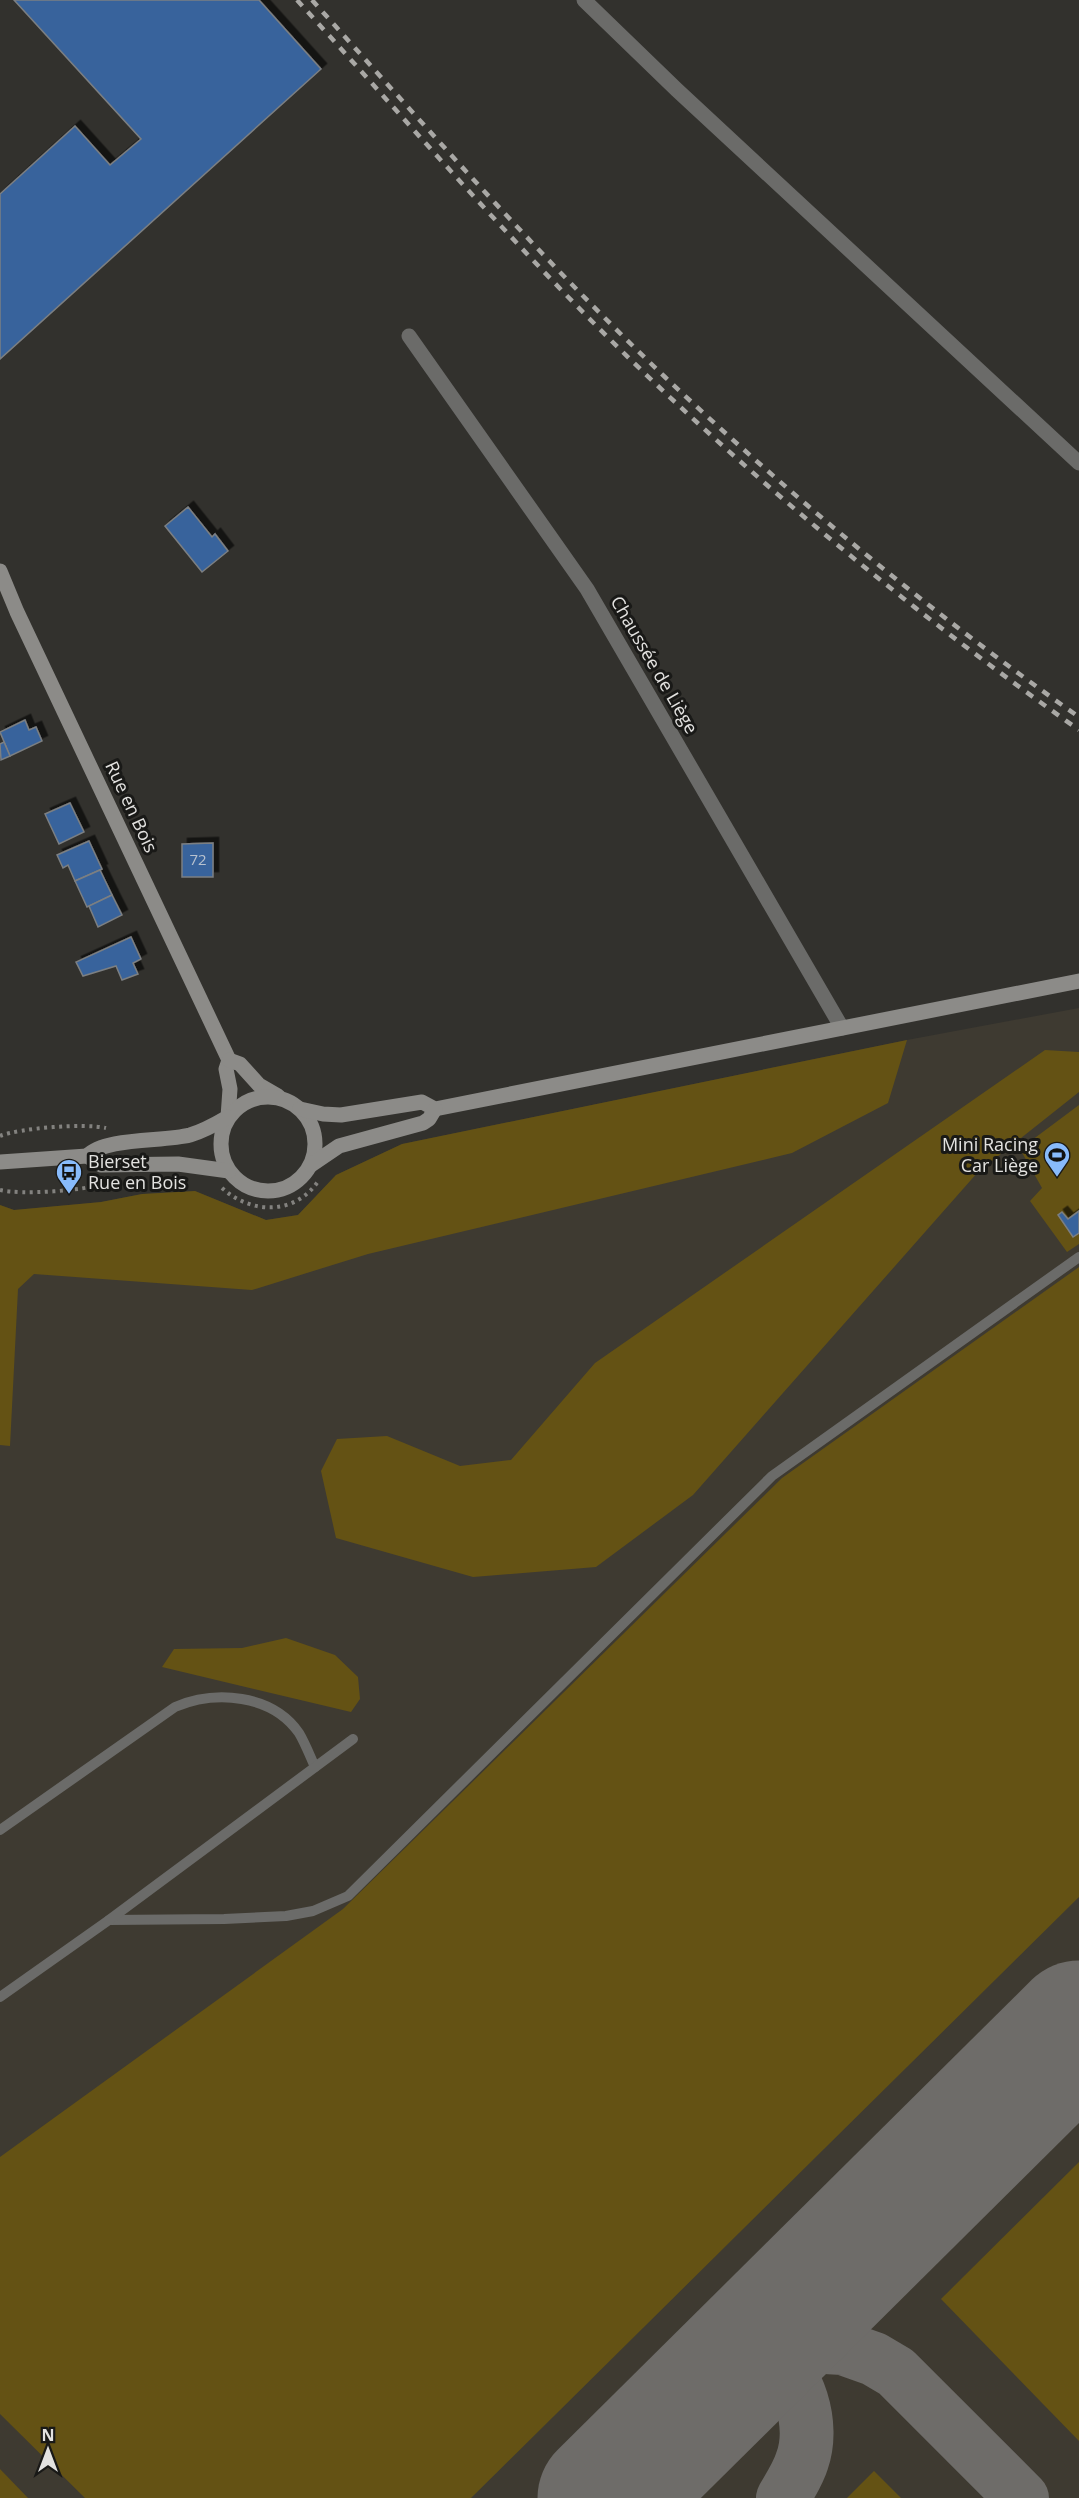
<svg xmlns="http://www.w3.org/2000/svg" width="1079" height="2498" font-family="'Open Sans',sans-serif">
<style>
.built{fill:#3e3a31}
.green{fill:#645214}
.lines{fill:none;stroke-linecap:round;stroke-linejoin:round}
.taxiway{stroke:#6e6c69;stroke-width:54}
.runway{stroke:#6e6c69;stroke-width:135}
.building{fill:#38649c;stroke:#7c7f82;stroke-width:1.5;filter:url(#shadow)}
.path{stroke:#83827f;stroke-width:4;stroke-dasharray:3 4.5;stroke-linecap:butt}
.lane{stroke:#6b6b69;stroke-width:10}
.street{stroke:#6b6b69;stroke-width:15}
.secondary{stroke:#8c8b88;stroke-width:15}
.rail{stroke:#a9a8a5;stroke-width:4.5;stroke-dasharray:8 8;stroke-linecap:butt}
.labels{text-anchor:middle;stroke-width:6;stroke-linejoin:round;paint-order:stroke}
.number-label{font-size:15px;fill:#b8c2cf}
.street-label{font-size:18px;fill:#e3e2e0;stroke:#191917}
.poi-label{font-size:18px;fill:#e3e2e0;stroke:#191917;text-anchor:end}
</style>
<defs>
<filter id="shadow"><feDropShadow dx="5.5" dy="-5.5" stdDeviation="0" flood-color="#0009"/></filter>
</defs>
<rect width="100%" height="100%" fill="#32312d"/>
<path class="built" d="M1079 1008V2498H0V1205L14 1210 101 1202 142 1194 195 1191 266 1220 298 1215 336 1175 402 1144 907 1040Z"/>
<g class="green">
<path d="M907 1040 888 1103 792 1153 368 1254 252 1290 34 1274 18 1289 10 1446 0 1445V1205L14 1210 101 1202 142 1194 195 1191 266 1220 298 1215 336 1175 402 1144Z"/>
<path d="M1045 1050 1079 1052V1092L978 1172 693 1495 596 1567 473 1577 336 1538 321 1471 337 1439 387 1436 460 1466 511 1460 595 1363Z"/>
<path d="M1079 1105V1244L1067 1252 1030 1201 1042 1188 1020 1149Z"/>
<path d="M1079 1267V1897L471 2498H85L0 2414V2157L343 1909 782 1478Z"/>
<path d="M286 1638 335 1655 358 1677 360 1699 351 1712 162 1667 174 1649 242 1648Z"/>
<path d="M1079 2162V2441L941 2299Z"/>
<path d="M0 2469 28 2498H0Z"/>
<path d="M874 2471 901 2498H847Z"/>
</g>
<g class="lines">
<g class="taxiway">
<path d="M740 2343C749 2345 759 2347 767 2351 799 2372 815 2425 802 2461 798 2474 790 2486 783 2498"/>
<path d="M606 2498 744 2370 771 2355 808 2346 843 2348 874 2359 896 2372 1022 2498"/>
</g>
<path class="runway" d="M605 2498 1079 2028"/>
</g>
<g class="building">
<path d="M14 0H259L321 69 0 359V194L75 126 110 165 141 139Z"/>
<path d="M188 507 212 537 215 534 228 551 202 572 165 526Z"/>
<path d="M25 720 29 730 36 727 42 741 10 756 0 732Z"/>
<path d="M4 742 10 756 1 760 0 744Z"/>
<path d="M70 803 84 832 59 844 45 814Z"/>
<path d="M89 841 102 869 75 881 68 865 63 868 57 855Z"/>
<path d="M213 843V877H182V844Z"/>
<path d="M100 870 112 895 87 907 75 881Z"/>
<path d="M112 895 122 915 98 927 89 906Z"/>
<path d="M131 937 141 959 133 963 138 974 122 980 116 966 83 976 76 962Z"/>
<path d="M1079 1211V1233L1073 1237 1058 1215 1062 1212 1068 1219Z"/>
</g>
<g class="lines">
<g class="path">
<path d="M0 1136C20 1128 84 1123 106 1128"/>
<path d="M222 1188C252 1215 296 1215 319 1180"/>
<path d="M0 1190C21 1195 85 1191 106 1183"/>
</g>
<g class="lane">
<path d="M0 1830 175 1707C215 1690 272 1694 299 1733 305 1743 310 1756 315 1767"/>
<path d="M109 1920 224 1919 286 1916 313 1911 348 1896 772 1476 1079 1257"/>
<path d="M0 1997 109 1920 353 1739"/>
</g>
<g class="street">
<path d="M584 0 677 90 1079 463"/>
<path d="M409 336 587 589 842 1028"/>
</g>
<g class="secondary">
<path d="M0 571 17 612 229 1060 226 1069 230 1089 228 1117"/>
<path d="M229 1060 240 1064 259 1085 278 1096"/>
<circle cx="268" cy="1144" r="47"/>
<path d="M300 1109 323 1114 341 1115 422 1102 435 1109 1079 981"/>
<path d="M87 1156C105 1137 163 1142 190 1135 204 1131 216 1124 228 1117"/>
<path d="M0 1162 87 1156 101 1165 178 1164 229 1171"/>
<path d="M311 1165 339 1146 423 1123 429 1119 435 1109"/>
</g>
<g class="rail">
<path d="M297 0C415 130 530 265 658 386 790 511 931 625 1079 730"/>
<path d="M312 0C427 128 541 259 666 378 796 501 933 614 1079 717"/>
</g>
</g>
<defs>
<g id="stadium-pin" transform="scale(1.35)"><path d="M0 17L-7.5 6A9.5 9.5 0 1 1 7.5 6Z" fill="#88bbfc" stroke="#191917"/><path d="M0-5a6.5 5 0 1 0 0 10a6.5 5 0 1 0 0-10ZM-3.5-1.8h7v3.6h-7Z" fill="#111"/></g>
<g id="bus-pin" transform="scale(1.35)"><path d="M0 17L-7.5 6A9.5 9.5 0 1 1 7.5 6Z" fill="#88bbfc" stroke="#191917"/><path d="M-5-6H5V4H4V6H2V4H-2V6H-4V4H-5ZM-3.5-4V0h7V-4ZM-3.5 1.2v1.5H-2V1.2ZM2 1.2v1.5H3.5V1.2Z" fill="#111"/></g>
</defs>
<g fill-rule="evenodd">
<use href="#stadium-pin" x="1057" y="1155"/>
<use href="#bus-pin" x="69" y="1172"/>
</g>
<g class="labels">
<g class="number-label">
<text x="198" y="865">72</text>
</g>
<g class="street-label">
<text transform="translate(654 665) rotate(60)" y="6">Chaussée de Liège</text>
<text transform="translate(131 807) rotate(65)" y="6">Rue en Bois</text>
</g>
<g class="poi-label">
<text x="1038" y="1151">Mini Racing<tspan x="1038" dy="21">Car Liège</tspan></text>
<text x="88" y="1168" text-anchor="start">Bierset<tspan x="88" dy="21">Rue en Bois</tspan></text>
</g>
</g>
<g transform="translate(48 2450)" stroke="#191917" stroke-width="4.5" paint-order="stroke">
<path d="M0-4.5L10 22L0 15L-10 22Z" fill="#e3e2e0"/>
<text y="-9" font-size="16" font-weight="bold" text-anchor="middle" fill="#e3e2e0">N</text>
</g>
</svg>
